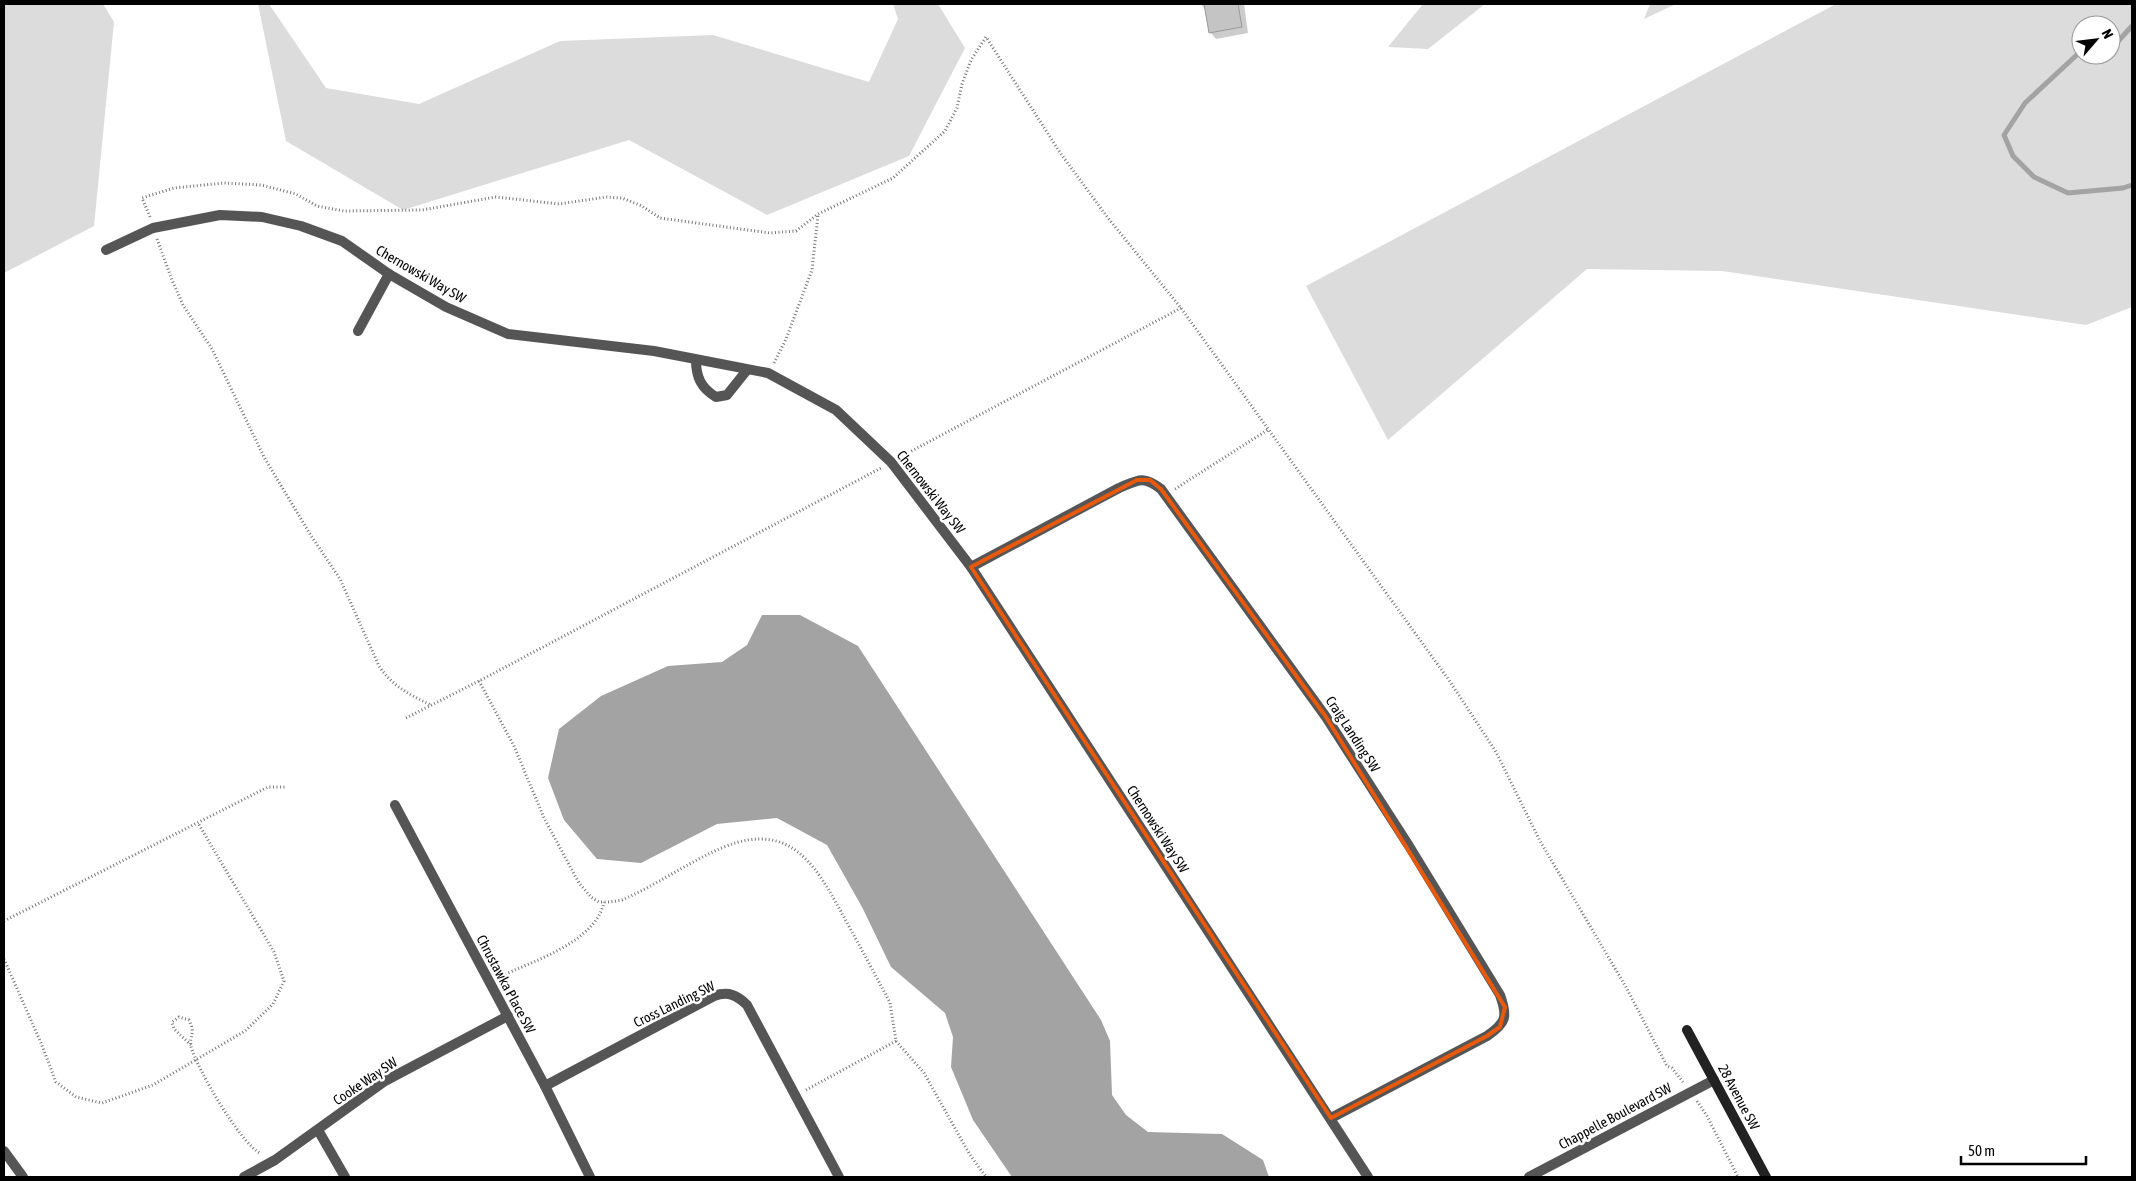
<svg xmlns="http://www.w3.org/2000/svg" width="2136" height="1181" font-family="'Asap Condensed',sans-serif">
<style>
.green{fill:#dcdcdc;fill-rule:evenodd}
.water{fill:#a3a3a3}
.shadow{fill:#0003}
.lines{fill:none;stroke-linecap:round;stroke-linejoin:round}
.stream{stroke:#a3a3a3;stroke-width:5}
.building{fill:#c4c4c4;stroke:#999}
.path{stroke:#777;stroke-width:3;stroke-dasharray:1 2.5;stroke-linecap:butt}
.minor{stroke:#555;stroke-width:10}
.tertiary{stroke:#555;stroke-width:10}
.secondary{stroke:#222;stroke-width:10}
.marked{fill:none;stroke:#e8590c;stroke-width:4;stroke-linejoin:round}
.labels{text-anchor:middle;stroke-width:5;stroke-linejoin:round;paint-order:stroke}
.street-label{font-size:14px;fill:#000;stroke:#fff}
</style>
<rect width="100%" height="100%" fill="#fff"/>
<g class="green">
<path d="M4 4H103L114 22 94 226 4 273Z"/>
<path d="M258 4H269L326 88 419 104 560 41 713 35 869 82 898 19 893 4H938L965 48 909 156 767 215 629 140 403 210 286 141Z"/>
<path d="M1423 4H1485L1428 49 1388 47Z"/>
<path d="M1650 4H1676L1644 19Z"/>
<path d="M1836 4H2132V307L2086 325 1722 271 1587 269 1388 440 1306 286ZM2081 25H2111V55H2081Z"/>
</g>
<path class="water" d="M762 615H800L858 646 1101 1020 1110 1041 1112 1095 1126 1115 1148 1132 1222 1134 1263 1160 1269 1177H1012L973 1120 951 1067 953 1037 945 1013 891 967 862 907 827 845 777 818 717 824 641 863 597 859 564 820 548 778 559 729 601 696 668 666 722 662 747 645Z"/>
<path class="shadow" d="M1201 4H1244L1248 33 1216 39 1210 32 1206 11Z"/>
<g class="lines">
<g class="stream">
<path d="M2111 49 2132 26"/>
<path d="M2081 51 2025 103 2004 135 2013 156 2034 177 2068 193 2123 188 2132 185"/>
<path d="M2095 55H2097"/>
</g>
</g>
<path class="building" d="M1204 4H1238L1242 27 1209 33Z"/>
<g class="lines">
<g class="path">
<path d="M150 217 142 198 174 188 224 183 261 185 296 194 317 206 344 211 422 210 496 197 559 204 606 197 622 198 642 206 660 218 770 233 796 231 818 214 893 178 945 131 957 108 962 84 971 60 986 37 1061 154 1108 218 1181 308 1451 683 1496 752 1540 841 1626 987 1667 1066 1672 1068 1683 1082"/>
<path d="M157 239 172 280 183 305 212 349 264 457 310 534 340 579 379 666C392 686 410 695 431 705"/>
<path d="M774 363 786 339 812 270 818 215"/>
<path d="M902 456 1181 308"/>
<path d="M1175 489 1269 429"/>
<path d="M479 681 514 746 544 818 579 883 591 897 599 902H610L622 900C657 885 688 862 724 847 793 819 818 869 846 921 860 946 873 971 886 995L890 1003 896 1041 924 1073 970 1155 986 1177"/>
<path d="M406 718 479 681 881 468"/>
<path d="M4 921 268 787H285"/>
<path d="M4 959 41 1043 56 1082 76 1097 102 1103 153 1085 245 1031 273 1004 284 981 274 952 198 823"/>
<path d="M499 977C533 961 596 942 604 902"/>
<path d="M191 1045 174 1029 172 1022 179 1017 189 1020C196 1035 189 1035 191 1046 196 1068 242 1145 260 1153"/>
<path d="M806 1090 896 1041"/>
<path d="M1697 1101 1707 1116 1738 1177"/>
</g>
<g class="minor">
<path d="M106 250 153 228 220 215 262 217 301 226 342 241 389 274 446 307 508 334 654 351 768 373 836 410 891 462 971 567 1368 1177"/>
<path d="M358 331 389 274"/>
<path d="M696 360C696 377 701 388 716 397L727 395 747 370"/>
<path d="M971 567 1119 488C1138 480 1143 475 1161 489L1326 717 1409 846 1500 995C1508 1017 1506 1023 1487 1036L1331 1118"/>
<path d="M395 805 545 1086 590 1177"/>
<path d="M545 1086 714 996C728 991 737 995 747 1005L839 1177"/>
<path d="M318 1130 345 1177"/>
<path d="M4 1151 23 1177"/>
<path d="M244 1177 275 1160 385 1081 508 1016"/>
</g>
<path class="tertiary" d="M1529 1177 1714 1080"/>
<path class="secondary" d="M1687 1030 1766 1177"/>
</g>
<path class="marked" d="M1137 480H1150L1161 489 1326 717 1505 1007 1500 1027 1487 1036 1331 1118 971 567Z"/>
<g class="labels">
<g class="street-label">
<text transform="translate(421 274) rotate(30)" y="5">Chernowski Way SW</text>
<text transform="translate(931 492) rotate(52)" y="5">Chernowski Way SW</text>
<text transform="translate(1353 734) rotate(57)" y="5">Craig Landing SW</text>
<text transform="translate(1158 829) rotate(57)" y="5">Chernowski Way SW</text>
<text transform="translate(506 984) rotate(62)" y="5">Chrustawka Place SW</text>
<text transform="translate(674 1004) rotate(-26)" y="5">Cross Landing SW</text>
<text transform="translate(365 1081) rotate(-34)" y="5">Cooke Way SW</text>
<text transform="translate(1739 1097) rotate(62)" y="5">28 Avenue SW</text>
<text transform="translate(1615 1116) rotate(-28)" y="5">Chappelle Boulevard SW</text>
</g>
</g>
<rect width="2136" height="1181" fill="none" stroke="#000000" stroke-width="10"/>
<g transform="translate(2096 40) rotate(62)"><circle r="24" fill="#ffffff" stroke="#999999"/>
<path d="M0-4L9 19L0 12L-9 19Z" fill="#000000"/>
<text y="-8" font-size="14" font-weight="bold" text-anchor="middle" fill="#000000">N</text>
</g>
<path d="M1961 1156v8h125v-8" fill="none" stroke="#000000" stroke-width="2.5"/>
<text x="1968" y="1156" font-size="15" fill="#000000" stroke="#ffffff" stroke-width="4" paint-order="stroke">50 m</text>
</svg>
